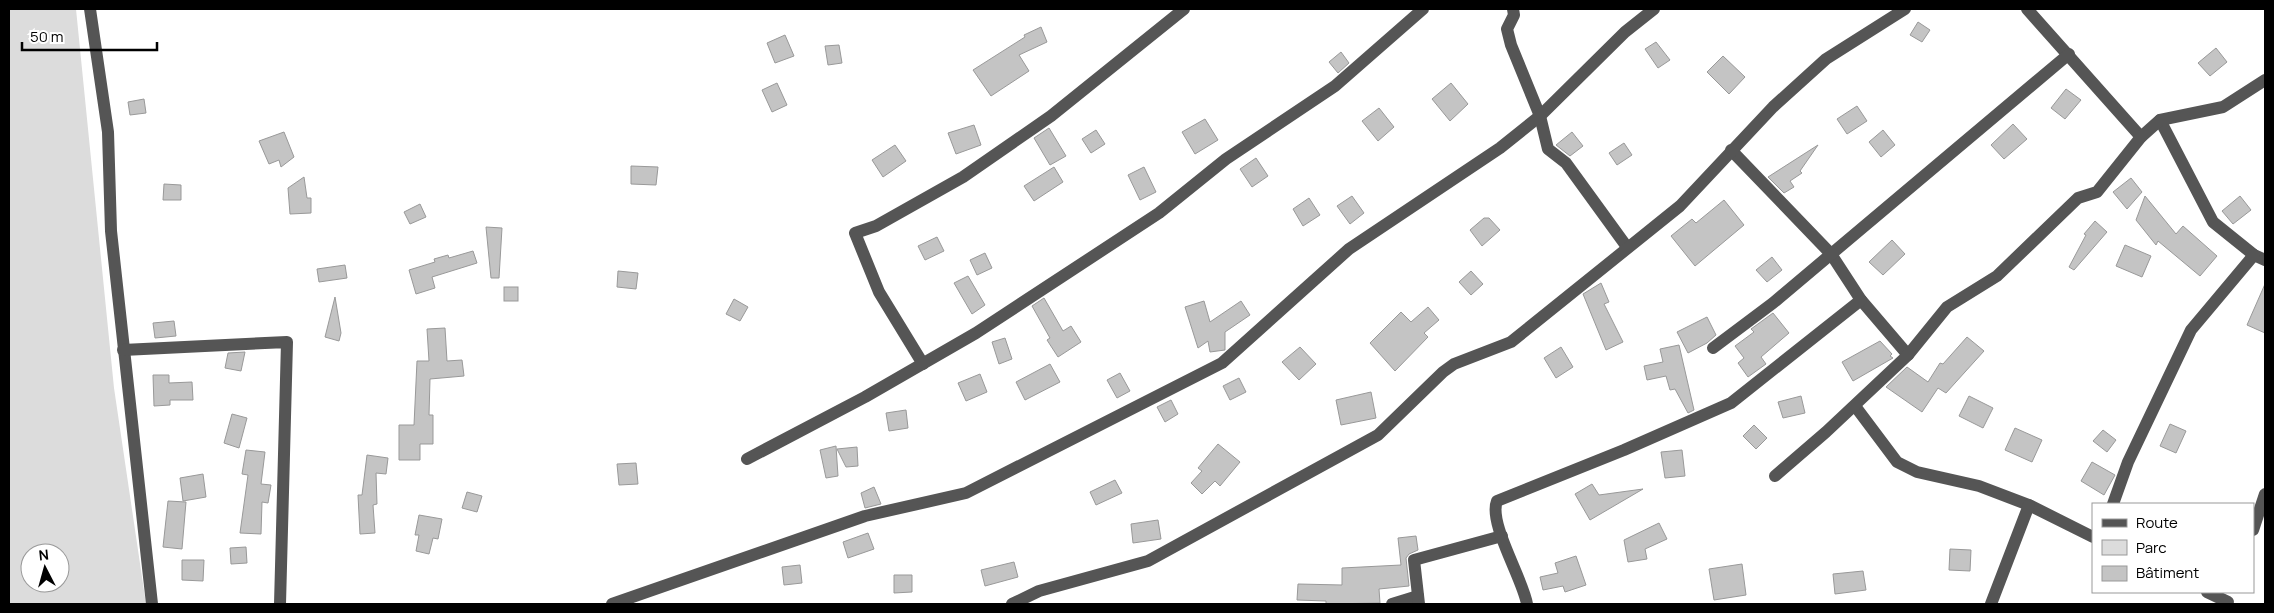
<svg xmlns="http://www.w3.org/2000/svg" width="2274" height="613" font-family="Manrope,sans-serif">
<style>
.green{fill:#dcdcdc;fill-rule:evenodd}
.building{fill:#c4c4c4;stroke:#999}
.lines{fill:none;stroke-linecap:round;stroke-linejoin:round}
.minor{stroke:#555;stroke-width:12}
</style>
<rect width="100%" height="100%" fill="#fff"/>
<path class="green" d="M9 9H76L114 388 146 604H9ZM30 553H60V583H30Z"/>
<g class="building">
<path d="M1918 22 1930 30 1922 42 1910 35Z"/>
<path d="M1041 27 1047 42 1019 55 1029 71 991 96 973 70 1025 37 1024 35Z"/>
<path d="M785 35 794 56 775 63 767 43Z"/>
<path d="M1656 42 1670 60 1658 68 1645 49Z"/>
<path d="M839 45 842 63 828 65 825 46Z"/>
<path d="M2216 48 2227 62 2210 76 2198 63Z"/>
<path d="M1341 52 1349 63 1338 73 1329 62Z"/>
<path d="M1723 56 1745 77 1729 94 1707 72Z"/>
<path d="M777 83 787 105 772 112 762 90Z"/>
<path d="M1451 83 1468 104 1450 121 1432 99Z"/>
<path d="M2066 89 2081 100 2065 119 2051 108Z"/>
<path d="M144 99 146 113 130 115 128 102Z"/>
<path d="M1857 106 1867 121 1847 134 1837 119Z"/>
<path d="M1379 108 1394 127 1378 141 1362 121Z"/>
<path d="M1205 119 1218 140 1195 154 1182 132Z"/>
<path d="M2013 124 2027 139 2004 159 1991 145Z"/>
<path d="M974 125 981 145 956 154 948 133Z"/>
<path d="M1049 128 1066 156 1050 165 1034 138Z"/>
<path d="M1096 130 1105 144 1091 153 1082 139Z"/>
<path d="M1883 130 1895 145 1881 157 1869 142Z"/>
<path d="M284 132 294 157 281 167 279 160 269 164 259 141Z"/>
<path d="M1572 132 1583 146 1570 156 1556 145Z"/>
<path d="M1624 143 1632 155 1617 165 1609 153Z"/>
<path d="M895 145 906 161 883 177 872 160Z"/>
<path d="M1818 145 1800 171 1802 173 1790 181 1794 187 1784 193 1768 177Z"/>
<path d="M1256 158 1268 176 1252 187 1240 169Z"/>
<path d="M631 166 658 167 656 185 631 184Z"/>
<path d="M1054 167 1063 182 1034 201 1024 186Z"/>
<path d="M1144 167 1156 192 1140 200 1128 175Z"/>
<path d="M304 177 307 198H311V213L290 214 288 188Z"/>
<path d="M2131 178 2142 192 2127 209 2113 192Z"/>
<path d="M164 184 181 185V200H163Z"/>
<path d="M1352 196 1364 213 1350 224 1337 206Z"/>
<path d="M2145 196 2176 234 2183 226 2217 256 2200 276 2158 241 2156 245 2136 220Z"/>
<path d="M2240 196 2251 210 2233 224 2222 211Z"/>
<path d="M1309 198 1320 215 1303 226 1293 209Z"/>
<path d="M1724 200 1744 225 1695 266 1671 236 1692 219 1696 223Z"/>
<path d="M420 204 426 217 410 224 404 212Z"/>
<path d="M1484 218H1489L1500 230 1482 246 1470 230Z"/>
<path d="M2095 221 2107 232 2074 270 2069 267 2086 235 2084 234Z"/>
<path d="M486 227 502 228 499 278H491Z"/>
<path d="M937 237 944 251 925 260 918 246Z"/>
<path d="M1892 240 1905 254 1883 275 1869 262Z"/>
<path d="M2125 245 2151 256 2142 277 2116 266Z"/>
<path d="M473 251 477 263 432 277 435 288 416 294 409 270 435 262 434 259 448 255 449 258Z"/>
<path d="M985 253 992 268 977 275 970 260Z"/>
<path d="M1772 257 1782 270 1767 282 1756 270Z"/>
<path d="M345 265 347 278 319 282 317 269Z"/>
<path d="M618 271 638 273 636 289 617 287Z"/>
<path d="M1471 271 1483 284 1471 295 1459 282Z"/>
<path d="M968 276 985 305 972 314 954 283Z"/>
<path d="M1601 283 1609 302 1604 304 1623 342 1606 350 1583 294Z"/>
<path d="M2265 284V333L2247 325Z"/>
<rect x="504" y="287" width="14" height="14"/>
<path d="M335 297 341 333 339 341 325 337Z"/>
<path d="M1044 298 1063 331 1071 326 1081 342 1058 357 1047 340 1050 338 1032 306Z"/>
<path d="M734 299 748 307 740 321 726 314Z"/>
<path d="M1204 301 1210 322 1241 301 1250 315 1225 332V350L1210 352 1208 341 1198 348 1185 307Z"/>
<path d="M1428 307 1439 320 1424 333 1428 337 1395 371 1370 343 1401 312 1411 322Z"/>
<path d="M1773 313 1789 333 1761 357 1766 364 1748 377 1738 363 1744 358 1735 346 1754 332 1751 329Z"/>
<path d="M1707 317 1716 335 1707 343 1688 353 1677 332Z"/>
<path d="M174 321 176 336 155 338 153 323Z"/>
<path d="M445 328 447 361 462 360 464 376 430 379 429 415H433V444H420V460H399V425H414L417 361H429L427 329Z"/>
<path d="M1967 337 1984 351 1946 393 1938 388 1922 412 1886 387 1907 367 1928 382 1940 363 1943 364Z"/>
<path d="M1005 338 1012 359 999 364 992 342Z"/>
<path d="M1880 341 1892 354 1890 356 1893 358 1853 381 1842 362Z"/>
<path d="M1679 345 1694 410 1688 413 1675 389 1670 390 1666 376 1647 380 1644 366 1663 362 1660 349Z"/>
<path d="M1300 347 1316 364 1299 380 1282 362Z"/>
<path d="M1561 347 1573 367 1556 378 1544 358Z"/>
<path d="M245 352 241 371 225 368 228 353Z"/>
<path d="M1050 364 1060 382 1025 400 1016 382Z"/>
<path d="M1120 373 1130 391 1117 398 1107 380Z"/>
<path d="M980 374 987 392 966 401 958 383Z"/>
<path d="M153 375H169V383L192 382 193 400H170V405L154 406Z"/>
<path d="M1239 378 1246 392 1230 400 1223 386Z"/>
<path d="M1371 392 1376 418 1341 425 1336 400Z"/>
<path d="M1801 396 1805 413 1783 418 1778 402Z"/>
<path d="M1969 396 1993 408 1983 428 1959 416Z"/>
<path d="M1171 400 1178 414 1165 422 1157 407Z"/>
<path d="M906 410 908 428 889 431 886 413Z"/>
<path d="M232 414 247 418 239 448 224 443Z"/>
<path d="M2170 424 2186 431 2176 453 2160 446Z"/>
<path d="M1754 425 1767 438 1756 449 1743 436Z"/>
<path d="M2015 428 2042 440 2032 462 2005 450Z"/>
<path d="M2103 430 2116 440 2107 452 2093 441Z"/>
<path d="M1218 444 1240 462 1220 486 1215 481 1202 494 1191 483 1202 471 1198 468Z"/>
<path d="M836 446 838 476 826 478 820 450Z"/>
<path d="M857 447 858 466 846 467 837 449Z"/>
<path d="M246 450 265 452 261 484 271 485 268 503 262 502 261 534 240 533 248 475 242 474Z"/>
<path d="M1682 450 1685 476 1665 478 1661 452Z"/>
<path d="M367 455 388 458 386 474 376 473 377 504 373 505 375 533 360 534 358 495H362Z"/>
<path d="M2092 462 2115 475 2104 495 2081 481Z"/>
<path d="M636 463 638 484 619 485 617 464Z"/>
<path d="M203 474 206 497 183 501 180 478Z"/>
<path d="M1115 480 1122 493 1096 505 1090 492Z"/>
<path d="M1592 484 1599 495 1643 489 1590 520 1575 494Z"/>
<path d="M874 487 881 504 865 508 861 493Z"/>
<path d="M467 492 482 496 477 512 462 508Z"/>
<path d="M168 501 186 502 182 549 163 547Z"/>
<path d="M419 515 442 519 438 539 433 538 429 554 416 551 419 535H415Z"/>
<path d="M1158 520 1161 539 1133 543 1131 524Z"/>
<path d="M1659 523 1667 539 1645 549 1647 559 1628 562 1624 540Z"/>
<path d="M868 533 874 549 848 558 843 542Z"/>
<path d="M1416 536 1418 550 1409 554 1406 558 1409 586 1379 589 1380 603 1326 604V601L1297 600 1298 584 1342 585V568L1401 565 1398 538Z"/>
<path d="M246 547 247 563 231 564 230 548Z"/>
<path d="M1950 549 1971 550 1970 571 1949 570Z"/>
<path d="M1576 556 1586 585 1565 592 1563 586 1543 590 1540 577 1558 573 1555 563Z"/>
<path d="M182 560H204L203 581 182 580Z"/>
<path d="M1014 562 1018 577 985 586 981 570Z"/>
<path d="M1742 564 1746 595 1714 600 1709 569Z"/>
<path d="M800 565 802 583 784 585 782 567Z"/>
<path d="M1863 571 1866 590 1835 594 1833 574Z"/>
<path d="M894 575H912V592L894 593Z"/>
</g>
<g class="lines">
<g class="minor">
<path d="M90 9 108 132 111 231 152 604"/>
<path d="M1513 9 1514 15 1507 29 1511 45 1540 116 1548 149 1566 163 1627 247"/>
<path d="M2027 9 2141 137"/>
<path d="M2160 120 2213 222 2254 255 2265 260"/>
<path d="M1731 150 1831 254 1861 300 1908 355"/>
<path d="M1713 348 1773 303 2069 54"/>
<path d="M123 350 287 342 280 604"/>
<path d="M923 364 879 292 855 233 876 226 963 177 1051 116 1184 9"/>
<path d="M1855 406 1897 462 1917 472 1979 486 2029 505 2093 537"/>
<path d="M747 459 865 397 976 333 1159 213 1226 159 1335 86 1423 9"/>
<path d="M1775 476 1826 432 1908 355 1947 307 1997 276 2078 198 2097 192 2141 137 2160 120 2223 107 2265 80"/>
<path d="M2113 504 2128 462 2191 330 2254 255"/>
<path d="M2253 530 2265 494"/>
<path d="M2207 592 2228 602"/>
<path d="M612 604 865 516 966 493 1222 363 1349 249 1500 148 1540 116 1625 32 1654 9"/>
<path d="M1012 604 1039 591 1148 561 1378 435 1443 372 1454 364 1511 342 1680 206 1773 107 1826 59 1905 9"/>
<path d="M1392 604 1418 596"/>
<path d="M1419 604 1414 560 1502 536"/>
<path d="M1527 604C1523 579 1488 523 1497 501L1624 450 1731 403 1861 300"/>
<path d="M1991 604 2029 505"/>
</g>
</g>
<rect width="2274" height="613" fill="none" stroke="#000000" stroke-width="20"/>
<rect x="2092" y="503" width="162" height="90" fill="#ffffff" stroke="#999999"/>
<rect x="2102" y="519" width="25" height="8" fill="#555555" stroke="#999999"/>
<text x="2136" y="528" font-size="15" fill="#000000">Route</text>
<rect x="2102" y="540" width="25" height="15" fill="#dcdcdc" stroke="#999999"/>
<text x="2136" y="553" font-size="15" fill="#000000">Parc</text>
<rect x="2102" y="566" width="25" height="15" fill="#c4c4c4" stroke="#999999"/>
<text x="2136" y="578" font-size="15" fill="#000000">Bâtiment</text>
<g transform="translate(45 568) rotate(354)"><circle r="24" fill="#ffffff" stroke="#999999"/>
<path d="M0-4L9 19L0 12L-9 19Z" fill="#000000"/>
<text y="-8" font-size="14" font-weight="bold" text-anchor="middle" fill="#000000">N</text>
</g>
<path d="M22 42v8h135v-8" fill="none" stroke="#000000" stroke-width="2.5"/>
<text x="30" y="42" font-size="15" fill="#000000" stroke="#ffffff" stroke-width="4" paint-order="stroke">50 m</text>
</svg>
